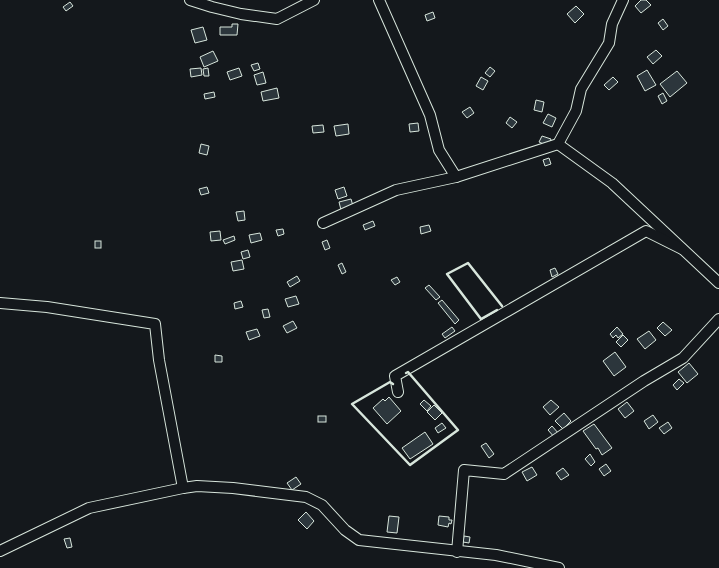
<svg xmlns="http://www.w3.org/2000/svg" width="719" height="568" font-family="Raleway,sans-serif">
<style>
.building{fill:#2c363c;stroke:#d8e6dc}
.lines{fill:none;stroke-linecap:round;stroke-linejoin:round}
.minor-casing{stroke:#d8e6dc;stroke-width:12}
.minor{stroke:#14181c;stroke-width:10}
.wall{stroke:#d8e6dc;stroke-width:2.5}
</style>
<rect width="100%" height="100%" fill="#14181c"/>
<g class="building">
<path d="M641 0H646L651 5 641 13 635 6Z"/>
<path d="M70 2 73 6 66 11 63 7Z"/>
<path d="M576 6 584 14 575 23 567 14Z"/>
<path d="M433 12 435 18 427 21 425 15Z"/>
<path d="M663 19 668 26 663 30 658 23Z"/>
<path d="M232 24H238L237 35H220V27H232Z"/>
<path d="M203 27 207 40 195 43 191 30Z"/>
<path d="M656 50 662 56 653 64 647 57Z"/>
<path d="M213 51 218 61 204 67 200 57Z"/>
<path d="M258 63 260 69 254 71 251 65Z"/>
<path d="M490 67 495 71 490 77 485 73Z"/>
<path d="M201 68 202 75 191 77 190 69Z"/>
<path d="M208 68 209 76H204L203 69Z"/>
<path d="M239 68 242 76 230 80 227 72Z"/>
<path d="M647 70 656 85 645 91 637 76Z"/>
<path d="M677 71 687 83 670 97 660 84Z"/>
<path d="M263 72 266 83 257 85 254 75Z"/>
<path d="M481 77 488 81 483 90 476 86Z"/>
<path d="M613 77 618 82 609 90 604 85Z"/>
<path d="M277 88 279 98 263 101 261 92Z"/>
<path d="M214 92 215 97 205 99 204 94Z"/>
<path d="M663 93 667 101 662 104 658 96Z"/>
<path d="M536 100 544 102 542 112 534 110Z"/>
<path d="M470 107 474 113 467 118 462 112Z"/>
<path d="M548 114 556 118 552 127 543 123Z"/>
<path d="M510 117 517 122 512 128 506 123Z"/>
<path d="M418 123 419 131 410 132 409 124Z"/>
<path d="M348 124 349 134 336 136 334 126Z"/>
<path d="M323 125 324 132 313 133 312 126Z"/>
<path d="M542 136 551 139 548 146 539 142Z"/>
<path d="M201 144 209 146 207 155 199 153Z"/>
<path d="M549 158 551 164 545 166 543 160Z"/>
<path d="M207 187 209 193 201 195 199 189Z"/>
<path d="M344 187 347 196 338 199 335 190Z"/>
<path d="M351 199 353 206 341 210 339 202Z"/>
<path d="M244 211 245 220 238 221 236 212Z"/>
<path d="M373 221 375 226 365 230 363 225Z"/>
<path d="M429 225 431 231 421 234 420 227Z"/>
<path d="M283 229 284 234 278 236 276 230Z"/>
<path d="M220 231 221 240 211 241 210 232Z"/>
<path d="M260 233 262 240 251 243 249 235Z"/>
<path d="M234 236 235 240 225 244 223 240Z"/>
<path d="M327 240 330 248 325 250 322 242Z"/>
<rect x="95" y="241" width="6" height="7"/>
<path d="M248 250 250 257 243 259 241 252Z"/>
<path d="M242 260 244 269 233 271 231 262Z"/>
<path d="M342 263 346 272 342 274 338 265Z"/>
<path d="M555 268 558 274 552 277 550 270Z"/>
<path d="M297 276 300 281 290 287 287 282Z"/>
<path d="M397 277 400 282 395 285 391 280Z"/>
<path d="M429 285 440 297 436 300 425 288Z"/>
<path d="M296 296 299 304 288 307 285 299Z"/>
<path d="M442 300 459 320 455 324 438 303Z"/>
<path d="M241 301 243 307 235 309 234 303Z"/>
<path d="M268 309 270 317 264 318 262 310Z"/>
<path d="M293 321 297 328 287 333 283 326Z"/>
<path d="M663 322 672 330 665 336 657 328Z"/>
<path d="M452 327 455 331 445 338 442 334Z"/>
<path d="M617 327 623 334 618 338 616 335 613 338 610 334Z"/>
<path d="M257 329 260 336 249 340 246 332Z"/>
<path d="M649 331 656 340 645 349 637 339Z"/>
<path d="M623 335 628 340 621 347 616 342Z"/>
<path d="M615 352 626 367 614 376 603 361Z"/>
<path d="M215 355 222 356V362H215Z"/>
<path d="M689 363 698 374 687 383 678 372Z"/>
<path d="M679 379 684 383 677 390 673 385Z"/>
<path d="M389 397 401 411 387 424 373 408 383 399 385 401Z"/>
<path d="M424 400 431 406 427 411 420 404Z"/>
<path d="M551 400 559 407 550 415 543 407Z"/>
<path d="M627 402 634 411 625 418 618 409Z"/>
<path d="M434 405 442 413 435 420 427 412Z"/>
<path d="M564 413 571 421 563 429 555 421Z"/>
<path d="M653 415 658 422 649 429 644 421Z"/>
<rect x="318" y="416" width="8" height="6"/>
<path d="M668 422 672 428 664 434 659 428Z"/>
<path d="M442 423 446 428 438 433 435 428Z"/>
<path d="M594 424 612 448 602 455 598 448 596 449 583 431Z"/>
<path d="M552 426 559 434 555 438 548 430Z"/>
<path d="M425 432 433 444 410 459 402 448Z"/>
<path d="M486 443 494 454 489 458 481 446Z"/>
<path d="M590 454 595 462 591 466 585 459Z"/>
<path d="M606 464 611 471 604 476 599 469Z"/>
<path d="M532 467 537 475 527 481 522 472Z"/>
<path d="M563 468 569 475 561 480 556 473Z"/>
<path d="M296 477 301 484 292 490 287 483Z"/>
<path d="M306 512 314 521 307 529 298 520Z"/>
<path d="M389 516 399 517 397 533 387 532Z"/>
<path d="M439 516 449 517V520H452L451 524 449 523 448 527 438 525Z"/>
<path d="M464 536 470 537 469 543 463 542Z"/>
<path d="M70 538 72 547 67 548 64 539Z"/>
</g>
<g class="lines">
<g class="minor-casing">
<g id="minor">
<path d="M190 0 212 7 241 14 277 19 314 0"/>
<path d="M379 0 430 115 439 150 456 177"/>
<path d="M558 144 612 183 719 283"/>
<path d="M323 223 396 190 456 177 558 144 576 111 581 89 609 43 612 24 623 0"/>
<path d="M0 303 47 307 155 324 159 360 183 488 197 486 233 488 306 497 322 505 345 530 359 540 496 555 559 568"/>
<path d="M398 392 395 376 646 231 682 249"/>
<path d="M0 551 89 508 183 488"/>
<path d="M457 552 464 470 504 474 644 381 683 358 719 319"/>
</g>
</g>
<use href="#minor" class="minor"/>
<g class="wall">
<path d="M497 310 481 319 447 274 468 263 502 306"/>
<path d="M393 384 390 382 352 404 410 465 458 430 408 372 406 373"/>
</g>
</g>
</svg>
